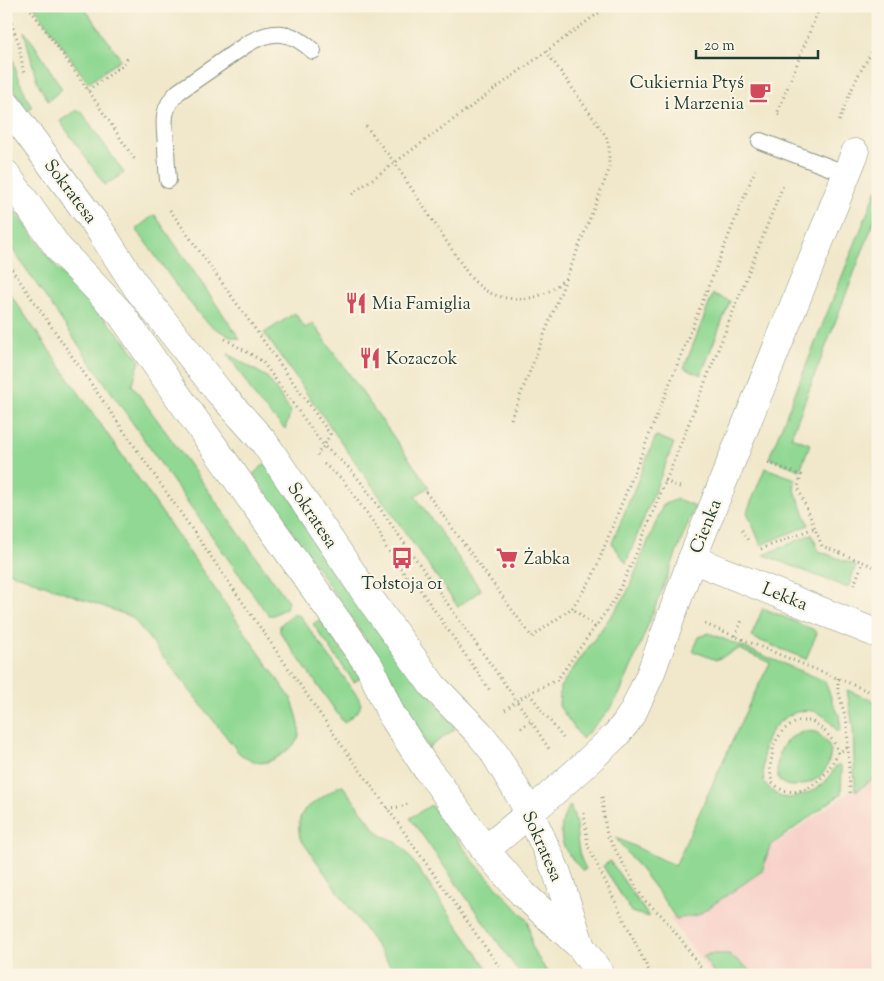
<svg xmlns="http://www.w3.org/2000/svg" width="884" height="981" font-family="'Sorts Mill Goudy',serif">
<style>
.built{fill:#f7d0c9}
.grass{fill:#90d893;stroke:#588a64}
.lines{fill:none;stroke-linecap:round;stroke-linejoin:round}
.lane-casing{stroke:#889280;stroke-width:18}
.street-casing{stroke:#889280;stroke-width:29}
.secondary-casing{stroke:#889280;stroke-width:29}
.path{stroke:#889280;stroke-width:3;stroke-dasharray:1 4;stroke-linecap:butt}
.lane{stroke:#fff;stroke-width:16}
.street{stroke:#fff;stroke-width:28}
.secondary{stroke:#fff;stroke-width:28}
.labels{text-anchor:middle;stroke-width:4;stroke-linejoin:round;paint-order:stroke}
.poi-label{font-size:18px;fill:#1f3d34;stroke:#fcf5e5;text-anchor:start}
.street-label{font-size:18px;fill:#1f3d34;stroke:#fcf5e5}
</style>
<rect width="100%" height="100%" fill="#fcf5e5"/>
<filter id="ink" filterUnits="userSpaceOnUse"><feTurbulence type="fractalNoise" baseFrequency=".02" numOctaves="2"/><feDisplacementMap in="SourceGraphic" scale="10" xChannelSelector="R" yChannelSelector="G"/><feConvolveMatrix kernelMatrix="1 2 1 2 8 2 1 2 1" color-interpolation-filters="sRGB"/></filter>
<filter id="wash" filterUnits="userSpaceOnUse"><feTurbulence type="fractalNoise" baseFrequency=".0096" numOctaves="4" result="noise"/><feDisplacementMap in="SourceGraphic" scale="20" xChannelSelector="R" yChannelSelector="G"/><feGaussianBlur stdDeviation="1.12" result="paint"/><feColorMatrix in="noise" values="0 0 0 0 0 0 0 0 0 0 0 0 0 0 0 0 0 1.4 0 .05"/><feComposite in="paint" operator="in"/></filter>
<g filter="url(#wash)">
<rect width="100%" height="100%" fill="#f1e8cb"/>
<path class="built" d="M878 772V975H711L670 918Z"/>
<g class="grass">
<path d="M34 6H83L121 59 88 83Z"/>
<path d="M6 26 17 76 32 108 28 111C22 102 15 93 11 83 5 65 6 44 6 26Z"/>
<path d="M24 31 34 44 62 89 48 101 37 82Z"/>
<path d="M75 111H81L124 173 105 185 60 121Z"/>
<path d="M877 189 878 211 791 437 810 444 800 470 769 458Z"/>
<path d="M6 198 57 268 122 337 140 361 132 385 288 601 286 608 273 615H268L179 490 6 240Z"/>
<path d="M154 215H155L240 339 232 337 213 327 203 319 179 289 136 229Z"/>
<path d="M6 288 292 700C295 710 301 724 299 735 297 744 291 747 284 753 267 765 256 767 239 753L132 617 6 571Z"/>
<path d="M713 294 730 301 701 375 684 368Z"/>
<path d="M295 313 305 328 313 323 429 487 415 496 481 590 458 607 264 333Z"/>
<path d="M228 354 267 377 291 412 285 429 259 403Z"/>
<path d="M656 436 674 443 626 563 612 543Z"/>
<path d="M266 463 455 729 428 748 399 688 253 474Z"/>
<path d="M765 468 796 479 794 488 809 525 761 545 747 512Z"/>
<path d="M677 499 695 506 633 663 619 695 611 708 582 739 559 706 560 687 626 595 663 505Z"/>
<path d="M812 534 819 551 856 565 848 588 764 555Z"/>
<path d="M763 608 814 630 817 633 806 659 751 637Z"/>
<path d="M293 614 300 616 358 697 361 704 359 710 344 723 280 632V625Z"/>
<path d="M320 619 361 678 354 682 313 624Z"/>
<path d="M709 633 825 681 833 703 839 715 841 729 838 732C833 726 829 719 822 715 801 701 771 722 765 744 762 756 763 770 764 782 768 787 773 793 779 796 791 802 815 791 824 783 829 778 832 772 836 766L839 765 842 767 841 794 770 846 762 871 698 915 676 919 661 896 615 837 675 866 751 700 770 663 739 649 716 660 693 651 699 637Z"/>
<path d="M847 690 878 703V775L858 790H855L853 728Z"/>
<path d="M806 731 817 732 828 744 831 751C830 758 828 767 823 773 816 783 791 791 781 782 777 778 777 773 777 767 779 746 786 737 806 731Z"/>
<path d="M339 786H343L379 834 395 841 405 850 492 975H397L300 838C298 827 298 818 305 809Z"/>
<path d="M431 805 474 862 528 921 532 948 549 975H521L410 818Z"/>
<path d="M570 806C577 818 576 833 578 846 579 854 582 862 586 869L583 871C570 856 558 846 562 825 563 817 566 812 570 806Z"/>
<path d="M610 861 649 917 631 912 626 903 603 866Z"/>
<path d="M709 954H729L749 969 753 975H716L703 957Z"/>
</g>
</g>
<g filter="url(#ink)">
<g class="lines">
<g class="lane-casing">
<g id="lane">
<path d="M760 141 847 174"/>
<path d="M168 180C167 168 166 156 166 144 164 122 161 109 178 92L247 44C273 29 291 30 313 51"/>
</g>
</g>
<g class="street-casing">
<g id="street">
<path d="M692 559 878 634"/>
<path d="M485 850 530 813 584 765 616 735 625 724 633 712 650 675 692 559 855 153"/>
</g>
</g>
<g class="secondary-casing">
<g id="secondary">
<path d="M6 104 97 226 138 289 219 392 264 442 365 592 433 686 478 732 492 749 530 813 557 873 581 947"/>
<path d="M6 174 59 249 121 314 173 389 370 667 391 714 426 768 438 783 485 850 523 894 581 947 601 975"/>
</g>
</g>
<g class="path">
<path d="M28 6 88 90 135 160"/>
<path d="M6 9 19 44 24 75"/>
<path d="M88 90 123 65 129 55"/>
<path d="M779 115 777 114 820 6"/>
<path d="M839 121C849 95 860 66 878 45"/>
<path d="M366 126 394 162 470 277C475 282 480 287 485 290 502 301 529 302 547 292 554 289 560 283 566 278"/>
<path d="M352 194 608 6"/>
<path d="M170 210 330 434 324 446 317 454 318 455"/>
<path d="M6 261 343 747 378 795 505 975"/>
<path d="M225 339 262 361 324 446 348 467 361 482 531 721 549 749"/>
<path d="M511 419 609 170V146L606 136 546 51"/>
<path d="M768 463 801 475 798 487 822 546 878 568"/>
<path d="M324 464 342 479 378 529 385 546 406 576 419 588 491 692"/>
<path d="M665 481 682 488"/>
<path d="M426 492 532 637 572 608"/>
<path d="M742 530 749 542"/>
<path d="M761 549 814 528"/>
<path d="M854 585 863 562"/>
<path d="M705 624 878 695"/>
<path d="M595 627 572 608 592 578 755 170"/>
<path d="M735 636 743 618"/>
<path d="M838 678V689L847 724 850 794"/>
<path d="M529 693 557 680 615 599 636 554 675 458 784 183"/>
<path d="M505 710 515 702 529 693 563 738"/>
<path d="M521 728 531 721"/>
<path d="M838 753C834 738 824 730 812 721H798L783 730 774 744 770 768 772 783 782 790 794 792 807 789 818 781 827 772 838 753 848 747"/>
<path d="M602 797 604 817 607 835 643 899 662 916 683 942 706 975"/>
<path d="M387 808 400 807 410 803"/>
<path d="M584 813 588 846 648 969 652 975"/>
</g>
<use href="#lane" class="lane"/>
<use href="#street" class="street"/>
<use href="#secondary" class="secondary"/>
</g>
</g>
<defs>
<g id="cafe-bare" transform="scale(1.725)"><path d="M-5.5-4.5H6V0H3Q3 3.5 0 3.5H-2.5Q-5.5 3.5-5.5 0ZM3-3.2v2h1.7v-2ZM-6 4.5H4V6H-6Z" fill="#d1495b" stroke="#fcf5e5" stroke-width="2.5" paint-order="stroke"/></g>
<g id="restaurant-bare" transform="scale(1.725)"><path d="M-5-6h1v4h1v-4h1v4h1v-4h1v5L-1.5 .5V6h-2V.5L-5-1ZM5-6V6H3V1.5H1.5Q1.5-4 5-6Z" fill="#d1495b" stroke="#fcf5e5" stroke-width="2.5" paint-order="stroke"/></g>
<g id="bus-bare" transform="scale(1.725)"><path d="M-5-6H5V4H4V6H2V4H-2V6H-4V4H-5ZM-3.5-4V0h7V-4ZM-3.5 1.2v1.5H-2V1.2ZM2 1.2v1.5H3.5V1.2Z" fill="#d1495b" stroke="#fcf5e5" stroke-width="2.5" paint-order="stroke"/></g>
<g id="supermarket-bare" transform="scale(1.725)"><path d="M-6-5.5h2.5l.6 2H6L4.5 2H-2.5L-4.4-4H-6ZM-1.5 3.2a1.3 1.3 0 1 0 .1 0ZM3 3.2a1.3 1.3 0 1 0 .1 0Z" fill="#d1495b" stroke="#fcf5e5" stroke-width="2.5" paint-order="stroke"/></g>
</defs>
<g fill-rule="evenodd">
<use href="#cafe-bare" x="760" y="92"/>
<use href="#restaurant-bare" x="356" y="303"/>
<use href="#restaurant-bare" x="370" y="358"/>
<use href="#bus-bare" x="402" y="558"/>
<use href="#supermarket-bare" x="507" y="558"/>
</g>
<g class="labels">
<g class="poi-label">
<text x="744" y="88" text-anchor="end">Cukiernia Ptyś<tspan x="744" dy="21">i Marzenia</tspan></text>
<text x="372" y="309">Mia Famiglia</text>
<text x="386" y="364">Kozaczok</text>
<text x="524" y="564">Żabka</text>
<text x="402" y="589" text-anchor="middle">Tołstoja 01</text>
</g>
<g class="street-label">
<text transform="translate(71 191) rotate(53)" y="6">Sokratesa</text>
<text transform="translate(313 515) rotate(56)" y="6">Sokratesa</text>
<text transform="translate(705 526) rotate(-68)" y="6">Cienka</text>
<text transform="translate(785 596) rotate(22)" y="6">Lekka</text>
<text transform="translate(543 846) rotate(66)" y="6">Sokratesa</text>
</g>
</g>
<rect width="884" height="981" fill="none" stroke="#fcf5e5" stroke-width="25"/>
<path d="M696 50v8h122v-8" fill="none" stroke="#1f3d34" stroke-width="2.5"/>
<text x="704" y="50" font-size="15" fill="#1f3d34" stroke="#fcf5e5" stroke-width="4" paint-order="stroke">20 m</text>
</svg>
